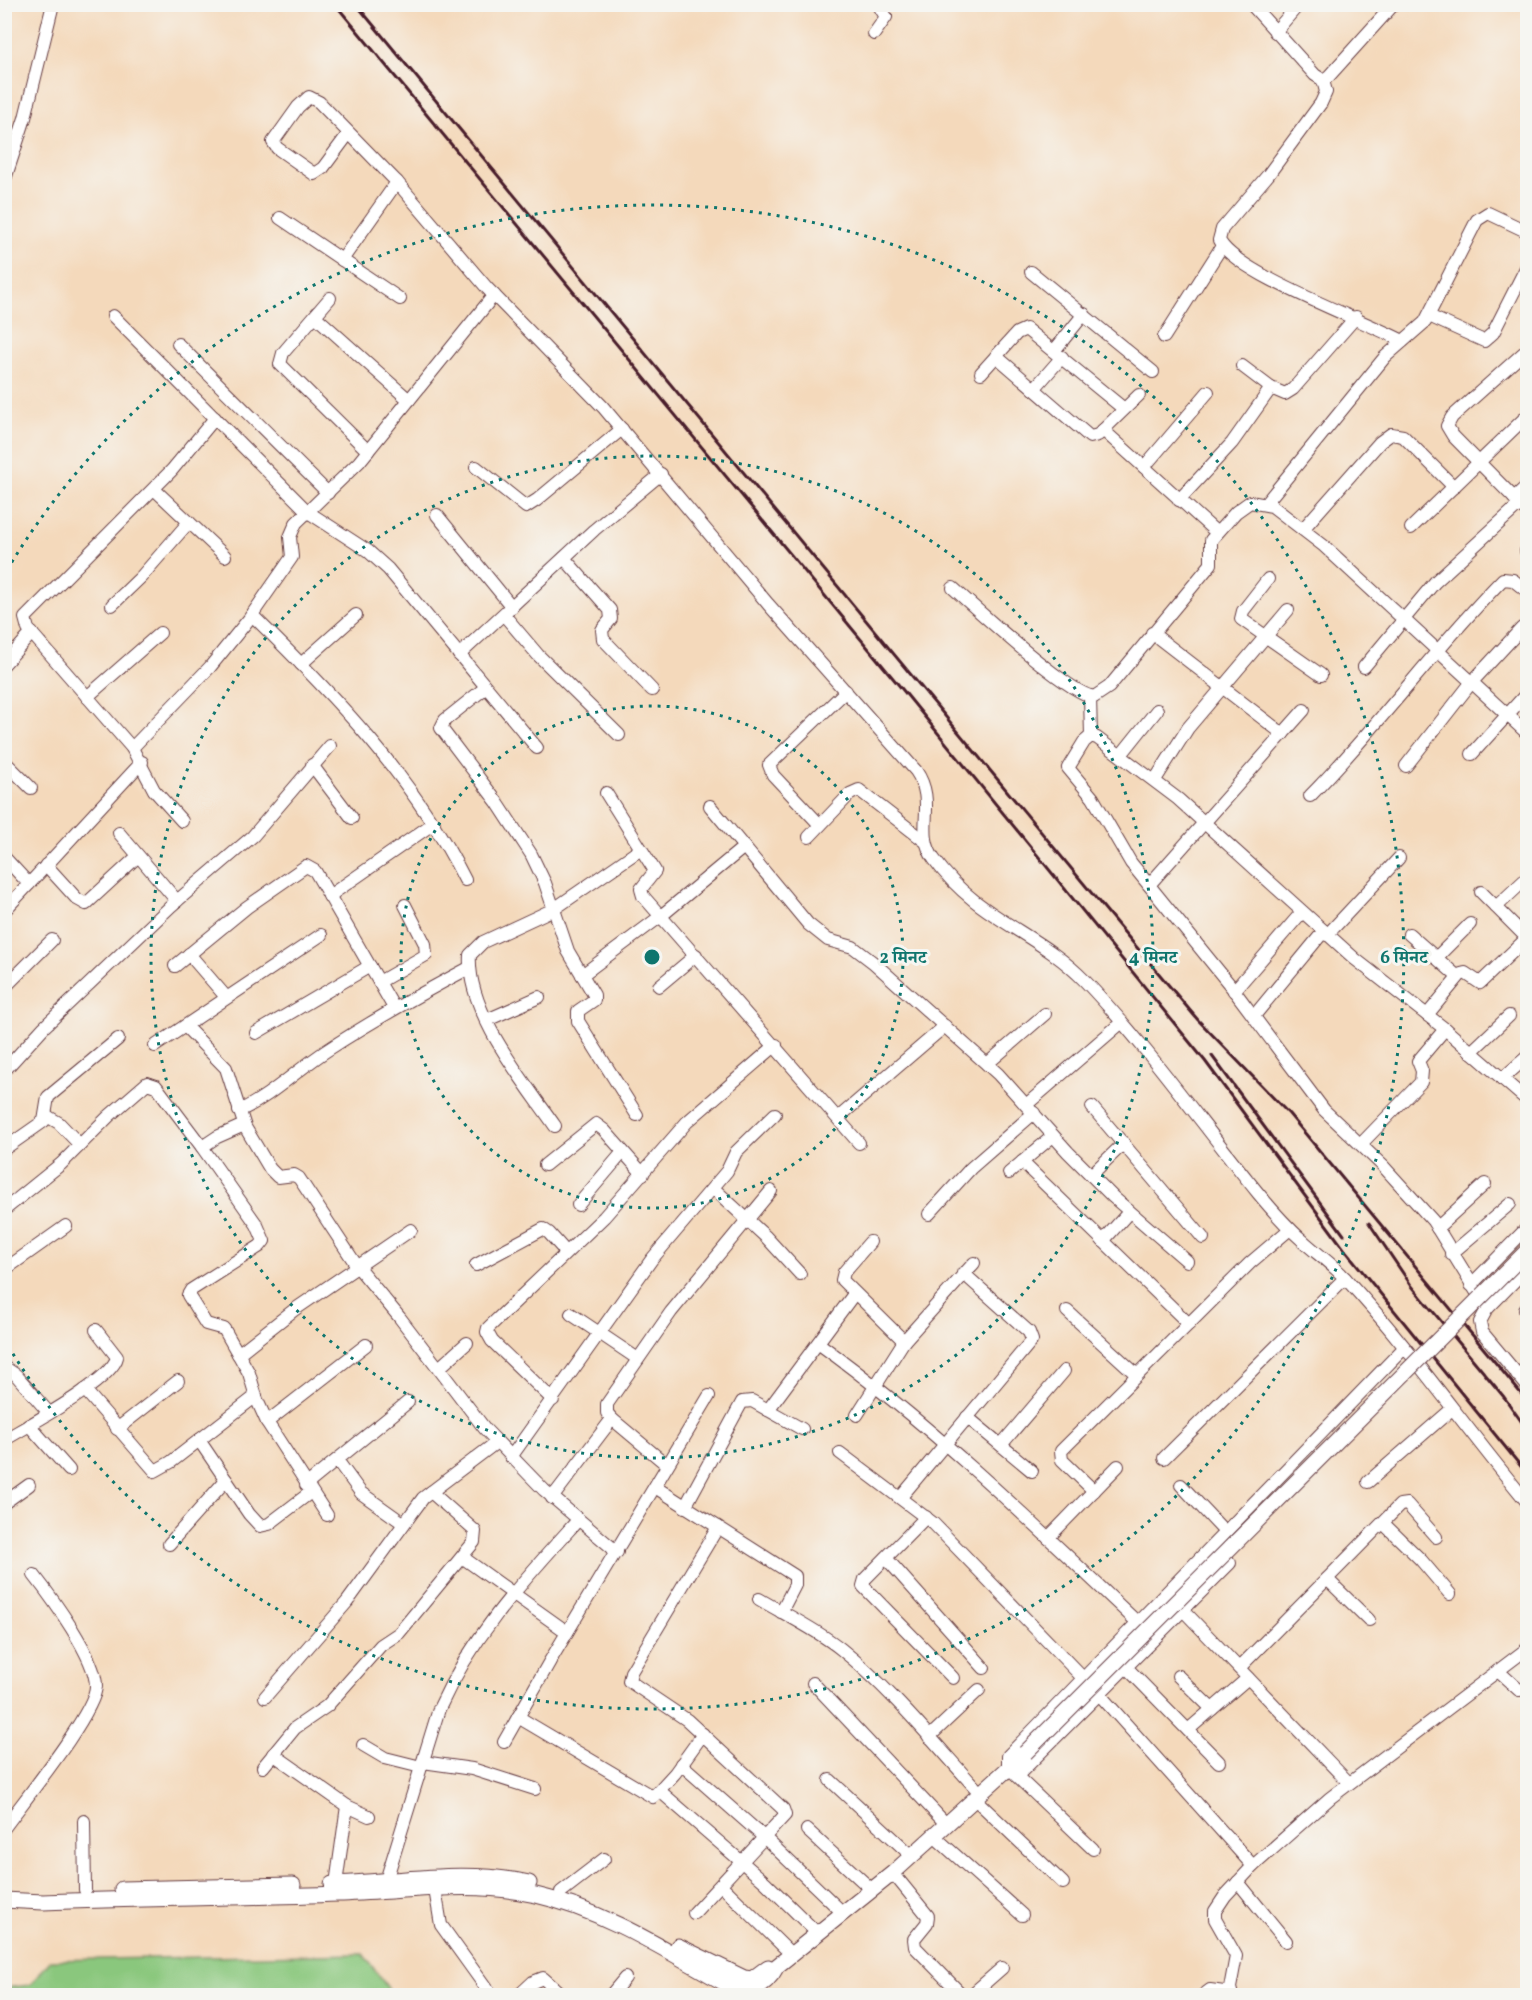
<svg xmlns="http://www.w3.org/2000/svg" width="1532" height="2000" font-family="Vollkorn,'Noto Serif Devanagari',serif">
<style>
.green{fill:#8ac77d;stroke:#6a7354;stroke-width:1.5}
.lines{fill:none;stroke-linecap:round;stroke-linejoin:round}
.minor-casing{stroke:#643b41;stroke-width:14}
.tertiary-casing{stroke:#643b41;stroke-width:17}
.minor{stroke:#fff;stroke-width:12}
.tertiary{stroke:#fff;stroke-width:15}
.rail{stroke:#4a1f2b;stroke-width:3}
.tertiary-bridge-casing{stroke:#643b41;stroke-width:17;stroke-linecap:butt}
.tertiary-bridge{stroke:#fff;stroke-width:15}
.ring{fill:none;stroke:#0f766e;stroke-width:3;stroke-dasharray:3 6}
.centre{fill:#0f766e;stroke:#f6f6f2;stroke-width:3}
.ring-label{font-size:18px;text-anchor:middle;font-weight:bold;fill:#0f766e;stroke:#f6f6f2;stroke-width:6;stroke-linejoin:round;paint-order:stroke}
</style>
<rect width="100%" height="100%" fill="#f6f6f2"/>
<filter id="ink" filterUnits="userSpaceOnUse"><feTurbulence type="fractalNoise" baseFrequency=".0167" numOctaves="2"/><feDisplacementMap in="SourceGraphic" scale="12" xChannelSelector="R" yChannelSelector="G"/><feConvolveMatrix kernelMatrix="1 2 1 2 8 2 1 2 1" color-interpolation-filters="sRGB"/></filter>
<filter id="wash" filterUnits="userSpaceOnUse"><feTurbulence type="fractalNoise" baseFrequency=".008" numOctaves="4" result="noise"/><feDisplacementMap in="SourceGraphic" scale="24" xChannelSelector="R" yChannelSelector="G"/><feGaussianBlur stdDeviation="1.35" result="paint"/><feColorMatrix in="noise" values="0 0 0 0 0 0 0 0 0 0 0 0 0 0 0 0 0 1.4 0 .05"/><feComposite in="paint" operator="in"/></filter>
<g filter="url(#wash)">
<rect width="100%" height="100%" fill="#f4d9bb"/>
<path class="green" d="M363 1954 393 1995H5V1988L30 1985 51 1960Z"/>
</g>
<g filter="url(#ink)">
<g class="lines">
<g class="minor-casing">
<g id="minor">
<path d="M1251 4 1315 75 1323 80 1329 76 1394 4"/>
<path d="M1275 32 1299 4"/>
<path d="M874 34 886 17 878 4"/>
<path d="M1323 80 1326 92 1321 103 1268 175 1222 229 1219 240C1234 273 1366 321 1403 341"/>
<path d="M349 133 323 168 314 174 277 148 273 142 298 107 309 97 319 102 391 176 397 182 487 288 603 407 768 604 916 771C938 803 914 831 934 859 977 919 1038 932 1085 981 1148 1047 1201 1123 1258 1193 1272 1210 1286 1226 1302 1240 1316 1253 1332 1264 1346 1279 1411 1349 1466 1429 1528 1503"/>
<path d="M4 182 25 118 53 4"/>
<path d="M280 218 400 299"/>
<path d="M342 260 397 182"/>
<path d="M1031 272 1153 372"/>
<path d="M330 298 283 353 280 364 368 451"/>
<path d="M113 316 308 512 368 551 388 569 537 748"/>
<path d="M315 316 409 400"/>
<path d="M1429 316 1484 341 1493 333 1528 264"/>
<path d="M1164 337 1222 246"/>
<path d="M178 344 328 493"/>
<path d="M1528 349 1452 417 1447 426 1453 436 1528 512"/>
<path d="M1054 351 1084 314"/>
<path d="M996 356 1090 437 1098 435 1139 395"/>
<path d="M1242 366 1271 388 1285 394 1293 389 1356 317"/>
<path d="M981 373 1017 333 1026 329 1124 409"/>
<path d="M1034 389 1062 357"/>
<path d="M1103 430 1217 533"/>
<path d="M476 467 526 507 537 500 622 429"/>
<path d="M1144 467 1208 392"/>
<path d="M154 489 225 556"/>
<path d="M1514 498 1528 485"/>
<path d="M1179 500 1232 443 1271 388"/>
<path d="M1266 503 1385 357 1425 322 1477 220 1488 213 1528 232"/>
<path d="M437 515 512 607"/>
<path d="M1411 528 1528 415"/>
<path d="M1303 529 1380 442 1391 434 1403 436 1454 487"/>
<path d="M1526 551 1528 550"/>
<path d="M564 558 610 610 611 619 602 630 603 639 652 690"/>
<path d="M1268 579 1243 611 1241 619 1321 675"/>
<path d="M953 588C978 610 1067 693 1094 697L1109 687 1211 564V540L1236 512 1250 502 1272 506 1324 546 1528 734"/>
<path d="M112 605 141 577 189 522"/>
<path d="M252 615C333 694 414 778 465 880"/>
<path d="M504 615 538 655 619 735"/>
<path d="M1152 633 1283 734"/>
<path d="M459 655 594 530 661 474"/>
<path d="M4 664 32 633"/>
<path d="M301 664 356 615"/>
<path d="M1364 667 1435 582 1520 504"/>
<path d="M485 688 445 720 441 728 497 802 531 854 545 883 568 951 594 995V1000L578 1011V1021L637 1115"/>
<path d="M1090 696 1091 736"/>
<path d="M87 697 160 633"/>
<path d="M132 748 210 667 249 619 292 557 290 537 296 523 359 462 494 295"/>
<path d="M1472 754 1528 692"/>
<path d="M1121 755 1157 710"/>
<path d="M4 761 31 788"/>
<path d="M312 765 352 818"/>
<path d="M1406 766 1471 683 1522 628"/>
<path d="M1155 780 1188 728 1288 610"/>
<path d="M606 793 655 871 641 889 643 896 859 1143"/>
<path d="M1310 796C1378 727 1435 648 1503 579L1513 580 1528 592"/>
<path d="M710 806 808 924 828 940 853 947 874 963 998 1074 1068 1152 1113 1197 1187 1261"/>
<path d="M182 821 154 790 132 748 28 629 25 618 172 470 215 418"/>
<path d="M820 825 773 775 769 765 846 691"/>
<path d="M119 833 177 901"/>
<path d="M809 837 850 794 859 790 926 842"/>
<path d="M4 857 29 884"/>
<path d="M46 865 77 899 86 904 138 856"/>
<path d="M1149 885 1304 710"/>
<path d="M1481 892 1527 938"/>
<path d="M329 896 434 823"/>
<path d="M1496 907 1528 877"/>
<path d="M4 911 142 762"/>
<path d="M1409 934 1458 977"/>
<path d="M1327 935 1399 858"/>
<path d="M189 954 226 997"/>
<path d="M1436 958 1470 924"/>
<path d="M175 966 247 907 306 866 315 871 394 1008"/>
<path d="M582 975 661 916 744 847"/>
<path d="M379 982 426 955 425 944 405 905"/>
<path d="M659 986 696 955"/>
<path d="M4 988 52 940"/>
<path d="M1234 991 1302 912"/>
<path d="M1427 1015 1461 974 1465 973 1480 983 1528 937"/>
<path d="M1254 1016 1324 931"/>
<path d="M487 1020 539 997"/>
<path d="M185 1026 226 1068 245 1127 270 1169 278 1177 294 1175 299 1178 357 1266 400 1318 485 1429 544 1490 617 1552"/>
<path d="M256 1033 370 966"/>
<path d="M155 1046 321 935"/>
<path d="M1471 1052 1509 1016"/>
<path d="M987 1064 1045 1014"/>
<path d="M4 1071 44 1027 171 906 253 836 330 746"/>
<path d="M1502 1079 1528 1056"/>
<path d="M1026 1105 1121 1023"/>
<path d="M1092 1107 1203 1238"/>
<path d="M239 1111C271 1096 297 1070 326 1051 373 1020 420 994 469 968"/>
<path d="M47 1116 59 1123 80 1145"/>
<path d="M839 1117 945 1026"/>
<path d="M244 1125 217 1137 202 1147 257 1225 264 1241 260 1246 191 1290 188 1295 206 1324 224 1329 249 1373 257 1400 267 1422 327 1515"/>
<path d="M555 1126C524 1081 466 1012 470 955L483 942 554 909 641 849"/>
<path d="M1361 1144 1421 1082 1422 1071 1418 1061 1445 1029"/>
<path d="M4 1149 44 1121 48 1097 118 1039"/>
<path d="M1022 1162 1189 1324"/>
<path d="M545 1165 596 1124 604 1130 643 1174"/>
<path d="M1009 1173 1053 1136"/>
<path d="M1091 1175 1124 1143"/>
<path d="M713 1188 766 1237 800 1274"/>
<path d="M578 1205 623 1152"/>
<path d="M4 1210 61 1164 109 1116 147 1083 156 1086 202 1147"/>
<path d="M929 1214 971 1168 1034 1113"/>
<path d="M1437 1228 1485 1184"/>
<path d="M1103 1241 1129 1212"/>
<path d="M870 1242 844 1272 842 1280 904 1341"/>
<path d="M1451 1254 1510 1204"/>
<path d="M476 1265 543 1229 549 1233 566 1252"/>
<path d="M1528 1267 1487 1309 1480 1322 1482 1332 1528 1387"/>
<path d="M4 1270 66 1226"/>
<path d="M1471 1285 1528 1227"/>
<path d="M1487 1309 1433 1221 1383 1166 1324 1110 1230 985 1131 863 1093 798 1068 768 1084 742 1091 736 1097 738 1178 799 1355 959 1445 1029 1528 1101"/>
<path d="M1525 1310 1528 1307"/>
<path d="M1067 1311 1137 1375"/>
<path d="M571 1314 638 1359"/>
<path d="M818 1343C933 1426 1034 1524 1137 1622"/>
<path d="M238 1354 294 1310 411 1230"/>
<path d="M4 1367 16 1375 49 1413"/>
<path d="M439 1368 467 1343"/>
<path d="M1517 1375 1528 1368"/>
<path d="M85 1390 155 1471 171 1462 256 1396"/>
<path d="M553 1400 492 1341 487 1332 488 1328 604 1217 687 1122 776 1045"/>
<path d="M768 1410 854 1294"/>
<path d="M857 1415 904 1341 974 1263"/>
<path d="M967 1417 1032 1471"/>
<path d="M267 1422 366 1345"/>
<path d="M29 1425 69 1470"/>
<path d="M117 1429 178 1381"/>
<path d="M4 1440C27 1426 112 1381 117 1357L96 1330"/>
<path d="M199 1440 249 1514 260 1526 269 1524 311 1492"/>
<path d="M1001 1445 1064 1371"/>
<path d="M840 1453 933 1523 1083 1678"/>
<path d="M511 1457 652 1259 727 1171 736 1152 775 1114"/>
<path d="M1164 1458 1345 1278"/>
<path d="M337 1460 361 1493 403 1523"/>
<path d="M667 1465 612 1419 607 1413V1404L671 1312 771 1191"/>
<path d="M1368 1482 1452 1409"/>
<path d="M306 1485 408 1402"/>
<path d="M1181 1485 1225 1532"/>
<path d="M655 1487 795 1576V1585L781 1612"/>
<path d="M1094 1491 1062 1460 1061 1451 1250 1263 1290 1229"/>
<path d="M901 1497 1032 1340 1029 1332 963 1273"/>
<path d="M552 1498 612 1419"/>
<path d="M4 1503 29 1485"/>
<path d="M685 1507 742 1402 752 1401 802 1429"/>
<path d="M926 1517 865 1579 863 1586 953 1678"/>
<path d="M1383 1523 1421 1560 1450 1594"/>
<path d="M1048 1538 1118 1466"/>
<path d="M169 1544 226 1480"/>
<path d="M462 1557 567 1632"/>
<path d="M886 1558 984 1668"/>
<path d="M1327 1579 1369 1620"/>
<path d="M759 1599C786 1615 816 1629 841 1649 893 1691 936 1745 981 1794"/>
<path d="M1183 1610 1349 1783"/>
<path d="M1126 1667 1219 1762"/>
<path d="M1239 1668 1400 1505 1407 1504 1436 1537"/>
<path d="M1498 1671 1519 1690 1528 1689"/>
<path d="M1178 1676 1212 1709"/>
<path d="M813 1683 947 1825"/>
<path d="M1099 1694 1253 1866"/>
<path d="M265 1697 347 1602 423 1498 497 1442"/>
<path d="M518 1717 653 1797 675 1773 703 1734"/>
<path d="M1188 1730 1248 1678"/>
<path d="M929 1737 979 1690"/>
<path d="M504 1742 550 1661 709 1396"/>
<path d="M363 1745 385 1758 421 1767"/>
<path d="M273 1754 347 1806 369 1816"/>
<path d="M423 1762 472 1769 535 1789"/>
<path d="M681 1764 765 1838 843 1913"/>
<path d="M263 1767 295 1728 327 1706 381 1645 399 1633 474 1542 475 1531 431 1492"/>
<path d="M1017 1776 1230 1563"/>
<path d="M830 1780 912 1856"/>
<path d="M661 1792 765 1882 817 1933"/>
<path d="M975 1799 1063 1883"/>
<path d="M84 1821 85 1890"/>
<path d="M4 1828C22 1803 96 1712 96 1686 96 1658 52 1598 34 1575"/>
<path d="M807 1830 872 1890"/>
<path d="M934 1836 1022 1915"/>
<path d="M1093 1849 1008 1768V1756L1404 1348"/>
<path d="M893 1873 928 1916 927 1923 914 1939 915 1947 963 1996"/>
<path d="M1238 1882 1286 1941"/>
<path d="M336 1884 347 1806"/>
<path d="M721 1885 791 1954"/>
<path d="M384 1887 439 1709C473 1634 523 1581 578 1520"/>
<path d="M435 1889 441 1925 492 1996"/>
<path d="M561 1892 604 1859"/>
<path d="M694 1913 785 1815 783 1809 687 1720 629 1681 631 1672 718 1527"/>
<path d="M518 1996 533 1982 543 1978 563 1996"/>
<path d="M610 1996 625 1978"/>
<path d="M970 1996 1002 1968"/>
<path d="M1202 1996 1210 1990 1231 1993"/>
<path d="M1232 1996 1230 1988 1236 1956 1215 1919V1911L1225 1896 1253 1866 1330 1798 1528 1648"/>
</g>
</g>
<g class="tertiary-casing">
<g id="tertiary">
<path d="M332 1884C397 1882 465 1868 529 1883"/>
<path d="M122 1889 293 1885"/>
<path d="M4 1900 43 1902C141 1898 240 1898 338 1894 403 1892 472 1880 536 1895 606 1911 667 1951 728 1985L748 1992C761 1987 771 1978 777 1966L893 1873 1025 1753"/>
<path d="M678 1946 744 1978 752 1979 768 1967"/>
</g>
</g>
<use href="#minor" class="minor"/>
<use href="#tertiary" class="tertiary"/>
<g class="rail">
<path d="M335 4 902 689 1205 1061 1345 1250 1528 1475"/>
<path d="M356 4 1118 925 1198 1020 1289 1114 1528 1402"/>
<path d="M1212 1056 1344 1235"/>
<path d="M1369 1223 1411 1285 1504 1397 1528 1431"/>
</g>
<g class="tertiary-bridge-casing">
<path id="tertiary-bridge" d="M1025 1753 1528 1250"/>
</g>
<use href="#tertiary-bridge" class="tertiary-bridge"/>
</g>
</g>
<g class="ring">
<circle cx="652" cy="957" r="251"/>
<circle cx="652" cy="957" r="501"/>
<path d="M7 570A752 752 0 1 1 7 1344"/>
</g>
<circle cx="652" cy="957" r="9" class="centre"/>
<g class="ring-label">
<text x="903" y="963">2 मिनट</text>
<text x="1153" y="963">4 मिनट</text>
<text x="1404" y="963">6 मिनट</text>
</g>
<rect width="1532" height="2000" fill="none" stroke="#f6f6f2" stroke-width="24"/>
</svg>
